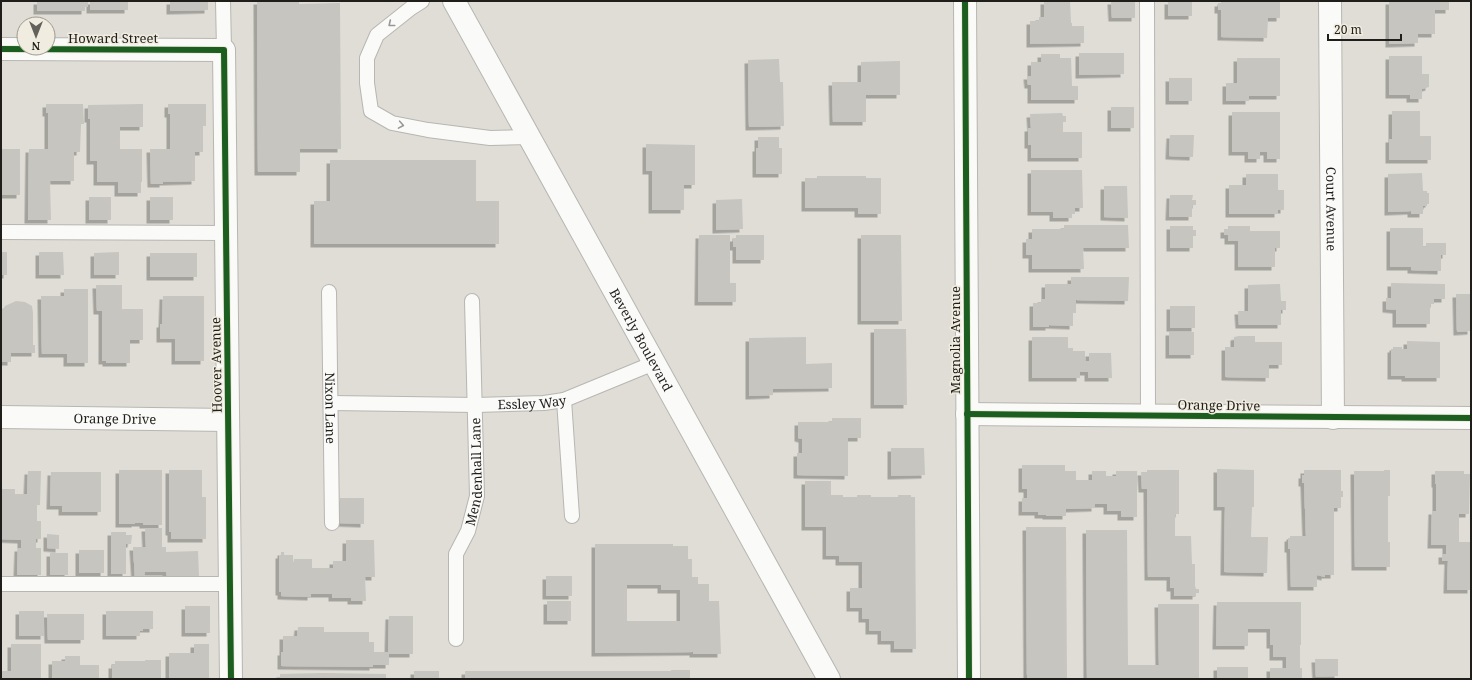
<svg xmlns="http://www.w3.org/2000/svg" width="1472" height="680" font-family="'Noto Serif',serif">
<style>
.building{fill:#c7c5c0;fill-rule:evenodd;filter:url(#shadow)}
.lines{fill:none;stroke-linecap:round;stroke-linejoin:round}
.lane-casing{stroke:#b8b6b1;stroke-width:16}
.street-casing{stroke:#b8b6b1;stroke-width:24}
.secondary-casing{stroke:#b8b6b1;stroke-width:24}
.lane{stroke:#fafaf9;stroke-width:14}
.street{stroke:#fafaf9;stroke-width:22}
.secondary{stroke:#fafaf9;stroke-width:22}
.cycleway-casing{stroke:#f0ecdf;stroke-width:8}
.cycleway{stroke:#1b5e20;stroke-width:6}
.oneway{stroke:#989795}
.labels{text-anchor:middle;stroke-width:3;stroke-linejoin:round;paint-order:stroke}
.street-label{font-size:13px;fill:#201e1a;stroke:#f0ecdf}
</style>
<defs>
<filter id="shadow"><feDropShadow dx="-3.5" dy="3.5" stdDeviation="0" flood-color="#0004"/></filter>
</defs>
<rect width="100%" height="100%" fill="#dfddd6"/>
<g class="building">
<path d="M37 1H88V7H85V11H37Z"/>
<rect x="90" y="1" width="38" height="9"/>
<path d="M170 1H208V10L170 11Z"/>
<path d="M257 1H299V4L340 3 341 149H300V172H258Z"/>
<path d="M1044 1H1070L1071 23H1072V26H1084V43L1030 44V21H1039V17H1044Z"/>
<path d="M1111 1H1135V18H1112Z"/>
<rect x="1168" y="1" width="24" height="15"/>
<path d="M1221 1H1280V18H1268L1267 38 1221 37V10H1218V3H1221Z"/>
<path d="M1389 1H1449V10H1435V34H1418V43L1389 44Z"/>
<path d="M1079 53H1124V74L1079 75Z"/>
<path d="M1041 54H1060V58H1071L1072 86H1078V100H1031V85H1028L1027 76H1031V62H1041Z"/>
<path d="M1389 56H1422V74H1429V87L1422 89V99H1410V95H1389Z"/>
<path d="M1237 58H1280V96H1249V101H1226V83H1237Z"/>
<path d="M779 59 780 82H783L784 126 749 127 748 60Z"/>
<path d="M900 61V95H866V122H833L832 82H861V62Z"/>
<rect x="1169" y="78" width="23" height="23"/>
<path d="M46 104H83L84 124H81L80 152H74V181H50L51 220H28L29 149H48V113H46Z"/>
<path d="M143 104V127H120V149H142V182H141V193H118V182H97V161H90V119H88V105Z"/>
<path d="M168 104H206V126H203V152H195V181L163 182V184H151L150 149H170V114H168Z"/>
<rect x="1111" y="107" width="23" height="21"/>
<path d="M1392 111H1420V136H1431V160H1389V139H1392Z"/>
<path d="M1232 112H1280V159H1267V152H1260V159H1248V152H1232Z"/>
<path d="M1062 113 1063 116H1066V122H1063V132H1082V158H1031V145H1028V128H1031L1030 114Z"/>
<path d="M1170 135H1194L1193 157 1169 156Z"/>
<path d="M758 137H779V148H782V174H756V148H758Z"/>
<path d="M646 144 695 145V185H684V210H652V171H646Z"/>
<rect x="1" y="149" width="19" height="46"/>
<path d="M330 160H476V201H499V244H314V201H330Z"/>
<path d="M1031 170H1082L1083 208H1075V214H1072V218H1053V212H1031Z"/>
<path d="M1422 173 1423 191H1427V193H1429V204H1427V206H1423V214H1411V211L1388 212V174Z"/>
<path d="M1246 174H1278V190H1284V210H1278V214H1229V185H1246Z"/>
<path d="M817 176H866V178H881V214H858V208H805V178H817Z"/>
<path d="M1104 186H1127L1128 218 1104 217Z"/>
<path d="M1170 195H1193L1192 200H1196V205H1192V217H1169Z"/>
<rect x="89" y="197" width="22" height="23"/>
<rect x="150" y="197" width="23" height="23"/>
<path d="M742 199 743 229 716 230V200Z"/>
<path d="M1064 225H1128L1129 248H1083L1084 269H1032V255H1026V239H1032V229H1064Z"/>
<path d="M1170 226H1193V230H1196V236H1193V248H1170Z"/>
<path d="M1228 226H1250V231H1280V248H1275V267H1238V241H1228V235H1224V229H1228Z"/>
<path d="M1390 228H1423V247H1426V243H1446V255H1441V271L1411 270V267H1390Z"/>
<path d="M699 235H730V283H736V302H698Z"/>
<path d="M736 235H764V260H736V247H733V238H736Z"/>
<path d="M861 235H901L902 321H861Z"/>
<rect x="1" y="252" width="6" height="23"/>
<path d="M39 252H63L64 275H39Z"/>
<path d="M119 252V275H94V253Z"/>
<rect x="150" y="253" width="47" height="24"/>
<path d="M1071 277H1129L1128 301 1076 300V313H1073V326L1049 325V327H1033V303H1041V299H1045V284H1071Z"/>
<path d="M1391 283 1445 284V299H1434V304H1430V324H1396V310L1386 309V298H1391Z"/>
<path d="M1280 284 1281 301H1286V310H1281V325H1239L1238 311H1248V285Z"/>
<path d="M96 285H122V309H143V340H130V363H106V361H102V311H97Z"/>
<path d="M64 289H88V363H67V354H42L41 296H64Z"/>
<path d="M1456 294H1471V331L1457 332Z"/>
<path d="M163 296H204V361H175V339H160V324H162Z"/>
<path d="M16 301 25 302 32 306 33 313V345H35V353H11V362H1V313L5 306Z"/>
<rect x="1170" y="306" width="25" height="22"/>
<path d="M874 329H906L907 405H874Z"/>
<rect x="1169" y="332" width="25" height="23"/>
<path d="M1239 336H1255V342H1282V365H1269V378L1225 377V347H1234V337Z"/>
<path d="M806 337V364L832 363V388L773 389V395L749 396V338Z"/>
<path d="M1032 337H1068V348H1073V351H1085V361H1089V353H1111L1112 378H1088V372H1080V378H1032Z"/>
<path d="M1407 341 1440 342V378H1405V376H1391V349H1393V347H1402V349H1407Z"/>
<path d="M832 418H861V438H848V476L797 475V453H802V439L798 438V422H832Z"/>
<path d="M891 448H924L925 475 891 476Z"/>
<path d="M1022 465H1065V471H1076V480H1092V471H1106V476H1116V471H1137V517H1121V511H1107V504H1095V508L1066 509V516H1046V515H1038V512H1022V498H1027V489H1022Z"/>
<path d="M1217 469 1254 470V507H1252L1251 537H1268L1267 573 1224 572 1225 507H1217Z"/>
<path d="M119 470H162V525H143V523H135V524H119Z"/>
<path d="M169 470H202V497H206V539H171V532H169Z"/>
<path d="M1147 470H1179V514H1175V536H1191L1192 564H1195V586L1196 589H1199V593H1196V596H1174V588H1170V577H1148L1147 489H1142L1141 472H1147Z"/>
<path d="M1304 470H1341V491H1343V497H1341V508H1334V575H1325V577L1317 575V587H1291L1290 549H1288V538H1290V536H1306L1304 483H1302V475H1304Z"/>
<path d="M1384 470H1390V496H1388V542H1390V567H1355L1354 471H1384Z"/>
<path d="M28 471H41L40 505H37V521H41V539H36V548H41V575H17L18 548H21V540L1 539 2 489H15V494H27Z"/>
<path d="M1435 471H1464V474H1470L1469 514H1459V542H1471V590H1447L1448 561H1442V554H1446V545H1431L1432 511H1436V484H1435Z"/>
<path d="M51 472H101V512H62V506H50Z"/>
<path d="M805 481H831V495H843V497H857V495H871V497H898V495H911V497H915L916 649H894V641H881V631H869V619H862V608H850V588H862V562H839V556H826V527H805Z"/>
<path d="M340 498H364V524L339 523Z"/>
<path d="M1026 527H1066L1067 679H1027Z"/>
<path d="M145 528H162V547H166V552L198 551 199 576 167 577 166 572H145L143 579H135L133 547H146Z"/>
<path d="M1086 530H1127L1128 665H1159L1158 604H1199V679H1087Z"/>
<path d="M111 532H126V535H132L131 544H126V574H111Z"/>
<path d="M47 534 59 535V549L47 548Z"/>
<path d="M346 540H374L375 577H365L366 601H351V598H332V594H311V597L281 596V592H279V555H281V552H284V555H293V564L294 559H312V568H333V561H346Z"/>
<path d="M595 544H673V546H688V559H692V577H698V584H709V601H719L721 654H693V652L595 653ZM627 585H661V590H680V621H627Z"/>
<rect x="79" y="550" width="25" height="23"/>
<rect x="50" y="553" width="18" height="22"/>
<rect x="546" y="576" width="26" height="20"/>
<rect x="547" y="601" width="24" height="20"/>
<path d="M1217 602H1301V645H1300V668H1302V679H1270V668H1286V657H1273V645H1270V629H1248V646H1216Z"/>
<rect x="185" y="606" width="25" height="27"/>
<rect x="19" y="611" width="25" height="25"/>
<path d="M106 611H153V629H143V631H140V636H106Z"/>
<path d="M47 614H84V640H48Z"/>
<path d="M389 616H413V654H389V665H373V667L281 666V652H283V636H297L298 627H324V632H369V642H374V652H388Z"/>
<path d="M11 644H41V679H1V671H11Z"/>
<path d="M194 644H209V679H169V653H194Z"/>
<path d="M65 656H80V665H99V679H52V661H65Z"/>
<path d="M1315 659H1338V676L1316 677Z"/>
<path d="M145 660H161V679H112V665H115V661H145Z"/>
<rect x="1217" y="667" width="31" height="12"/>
<path d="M671 670H690V679H465V671H671Z"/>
<rect x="414" y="671" width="25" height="8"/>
<path d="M323 673 386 674V679H280V674Z"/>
</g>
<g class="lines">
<g class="lane-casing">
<g id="lane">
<path d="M223 1 224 50"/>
<path d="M422 1 411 8 377 35 367 58V83L371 111 392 123 428 130 490 138 529 137"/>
<path d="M1147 1 1148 416"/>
<path d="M1 232 226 233"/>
<path id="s1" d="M329 292 332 523"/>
<path d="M564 400 572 516"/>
<path id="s2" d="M331 403 476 405 544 403 564 400 654 363"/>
<path d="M1 584H230"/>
<path id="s3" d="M456 639V554L468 531 477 496 472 301"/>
</g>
</g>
<g class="street-casing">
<g id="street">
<path d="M965 1 969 679"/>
<path id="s4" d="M1330 1 1333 418"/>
<path d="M1 49 224 50 231 679"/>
<path d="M967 414 1471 418"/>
<path id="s5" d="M1 417 228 420"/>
</g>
</g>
<g class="secondary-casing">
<g id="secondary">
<path id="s6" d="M454 1 829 679"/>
</g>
</g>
<use href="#lane" class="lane"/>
<use href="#street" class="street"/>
<use href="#secondary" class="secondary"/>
<g class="cycleway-casing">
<g id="cycleway">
<path d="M965 1 969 679"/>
<path d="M1 49 224 50 231 679"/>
<path d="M967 414 1471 418"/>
</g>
</g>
<use href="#cycleway" class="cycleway"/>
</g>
<defs><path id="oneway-chevron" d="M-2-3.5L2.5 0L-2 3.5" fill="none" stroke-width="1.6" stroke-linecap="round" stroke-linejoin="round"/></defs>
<g class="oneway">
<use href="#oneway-chevron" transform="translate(391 24) rotate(141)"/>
<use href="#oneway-chevron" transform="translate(401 125) rotate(10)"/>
</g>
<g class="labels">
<g class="street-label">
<text x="113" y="43">Howard Street</text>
<text dy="5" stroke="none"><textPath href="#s4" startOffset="208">Court Avenue</textPath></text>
<text dy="5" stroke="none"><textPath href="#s6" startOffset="387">Beverly Boulevard</textPath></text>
<text transform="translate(955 340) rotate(-90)" y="5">Magnolia Avenue</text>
<text transform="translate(216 365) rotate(-91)" y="5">Hoover Avenue</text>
<text dy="5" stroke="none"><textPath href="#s2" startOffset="201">Essley Way</textPath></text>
<text transform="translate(1219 405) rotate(1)" y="5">Orange Drive</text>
<text dy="5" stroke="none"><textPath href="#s1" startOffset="116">Nixon Lane</textPath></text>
<text dy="5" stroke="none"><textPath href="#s5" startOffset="114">Orange Drive</textPath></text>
<text dy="5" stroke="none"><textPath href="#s3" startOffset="171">Mendenhall Lane</textPath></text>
</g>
</g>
<rect width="1472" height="680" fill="none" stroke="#201e1a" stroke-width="4"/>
<g transform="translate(36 36) rotate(180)"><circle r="19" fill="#f0ecdf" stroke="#9d9a90"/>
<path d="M0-3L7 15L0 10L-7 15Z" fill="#63615c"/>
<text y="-6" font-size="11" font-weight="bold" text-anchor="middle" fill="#201e1a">N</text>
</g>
<path d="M1328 34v6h73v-6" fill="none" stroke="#201e1a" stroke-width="2"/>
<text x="1334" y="34" font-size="12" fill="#201e1a" stroke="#f0ecdf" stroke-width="3" paint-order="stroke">20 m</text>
</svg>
